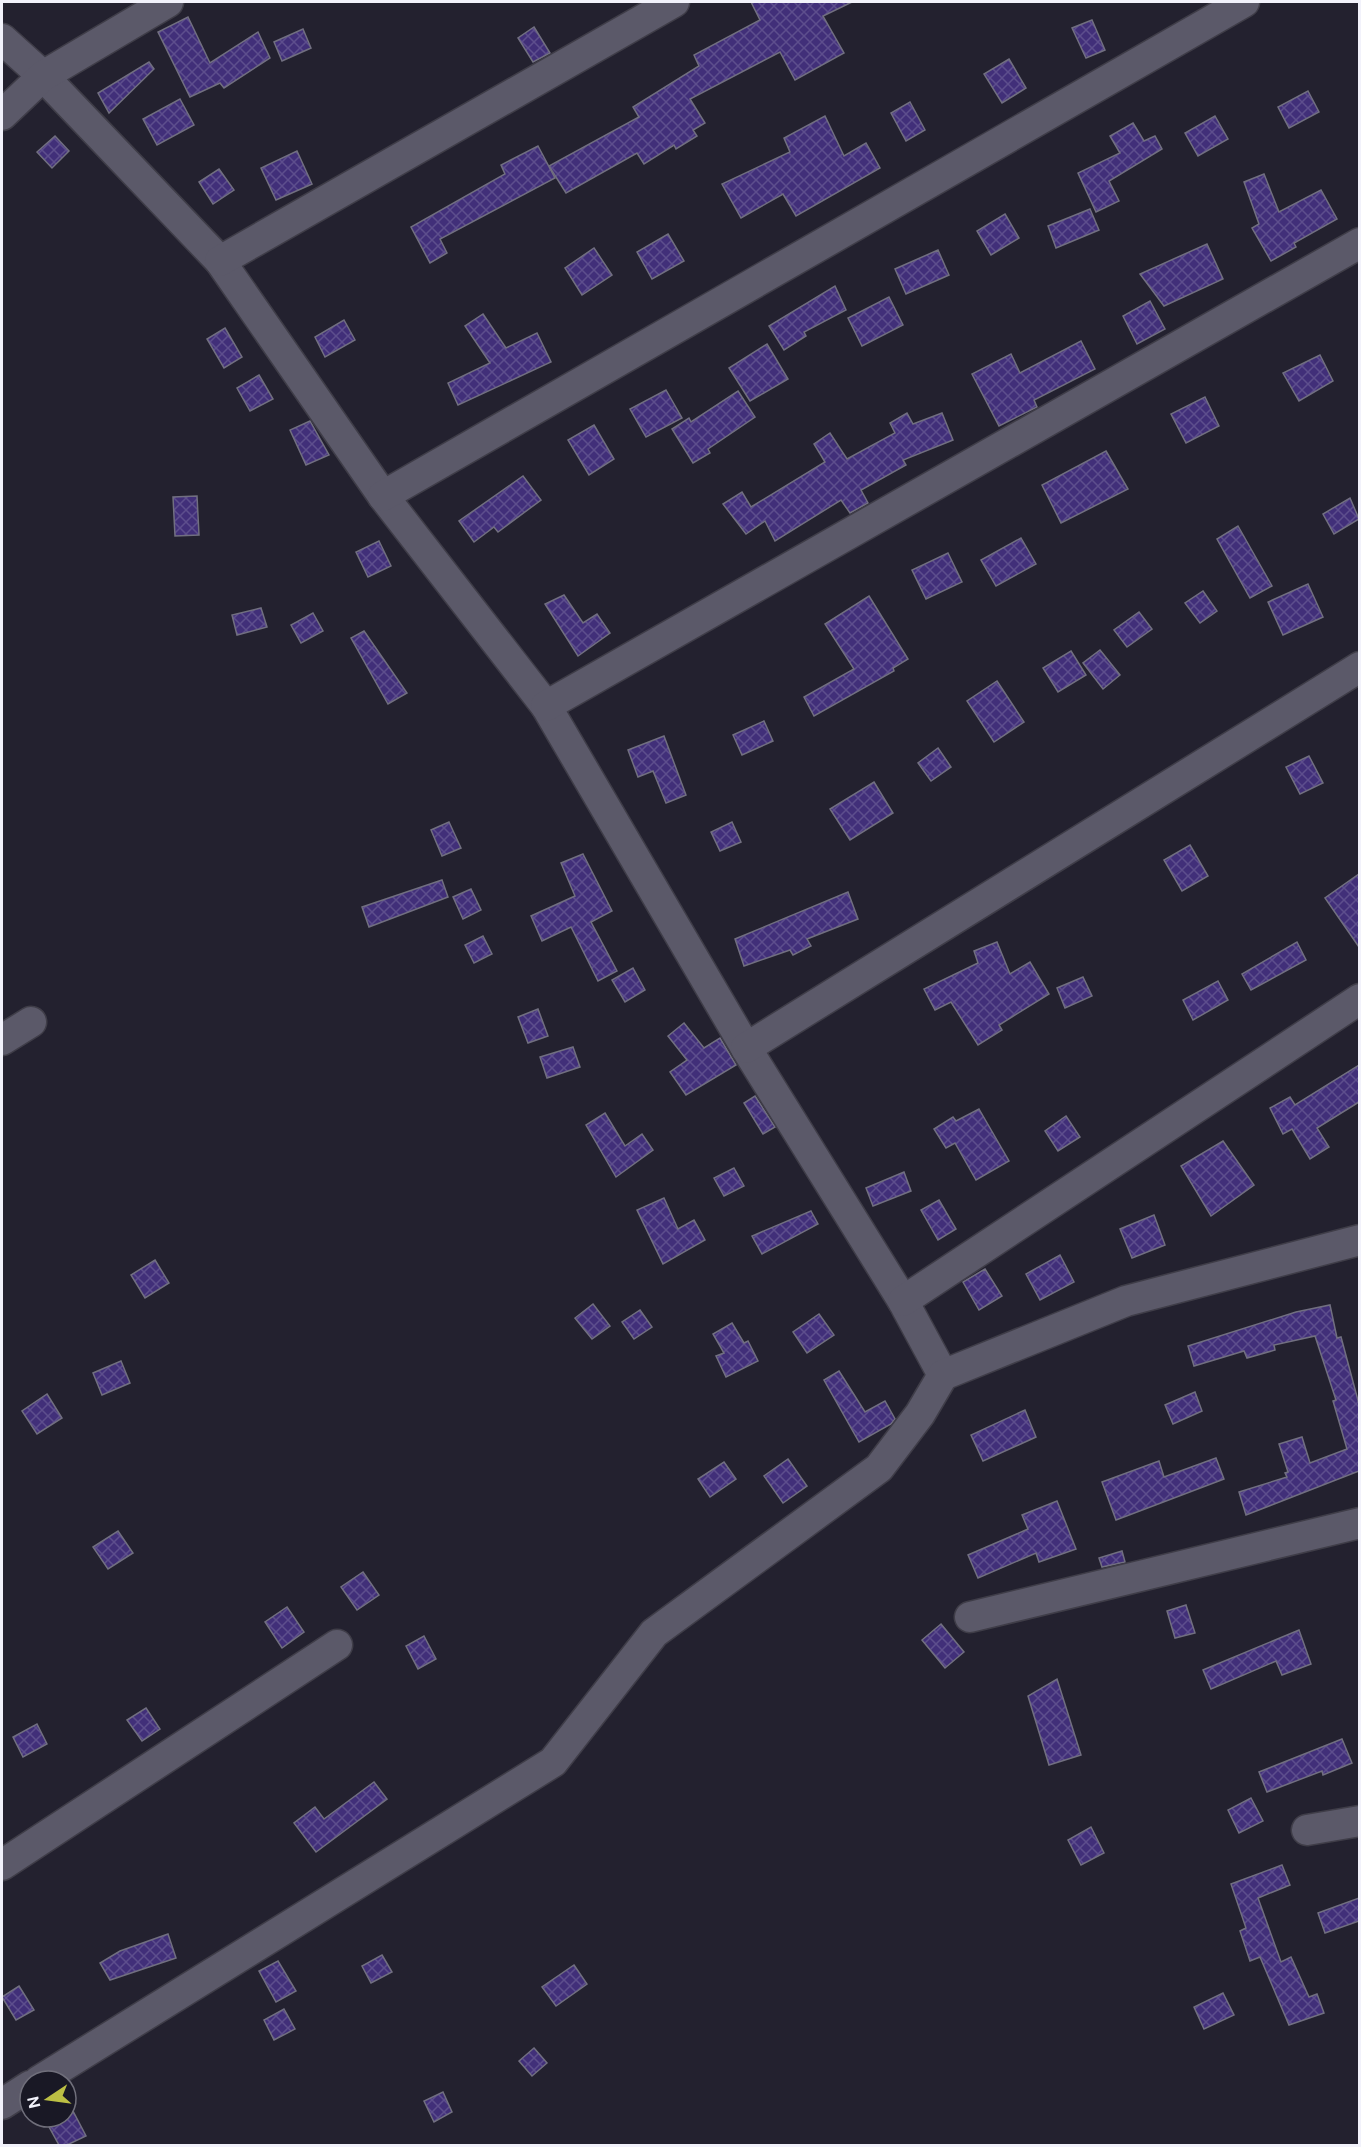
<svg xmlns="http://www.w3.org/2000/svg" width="1361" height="2147" font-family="'DM Sans',sans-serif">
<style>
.building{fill:url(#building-cross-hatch);stroke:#716f80;stroke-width:1.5}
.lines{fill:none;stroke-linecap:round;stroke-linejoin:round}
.minor-casing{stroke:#3f3d48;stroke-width:33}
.minor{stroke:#5b5969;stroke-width:30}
</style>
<defs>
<pattern id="building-cross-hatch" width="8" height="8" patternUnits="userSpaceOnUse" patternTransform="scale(1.5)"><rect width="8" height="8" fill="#412f79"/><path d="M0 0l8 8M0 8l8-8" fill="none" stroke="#5d4e8d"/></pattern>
</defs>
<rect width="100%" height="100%" fill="#23212f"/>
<g class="building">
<path d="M751 2H852L823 16 844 53 795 80 780 52 690 99 705 123 693 130 697 136 676 149 674 145 644 164 637 153 566 193 549 166 639 117 633 107 699 66 694 55 760 20Z"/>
<path d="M188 17 210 63 258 32 270 58 224 88 220 83 190 97 158 32Z"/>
<path d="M1092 20 1105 50 1086 58 1072 28Z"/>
<path d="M534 27 550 53 533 62 518 38Z"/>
<path d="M303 29 311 48 282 61 274 42Z"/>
<path d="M1009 59 1026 88 1002 103 984 74Z"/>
<path d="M149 62 154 69 109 113 98 93Z"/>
<path d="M1308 91 1319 112 1289 128 1278 107Z"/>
<path d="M180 99 194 125 157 145 143 119Z"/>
<path d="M910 102 925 130 906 141 891 113Z"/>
<path d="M825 116 844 156 866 143 880 168 796 216 783 194 741 218 722 184 790 152 784 138Z"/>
<path d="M1215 116 1228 139 1198 156 1185 133Z"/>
<path d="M1133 123 1144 141 1155 136 1162 149 1109 181 1119 201 1096 212 1078 173 1120 153 1110 136Z"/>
<path d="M55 136 69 151 52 168 37 152Z"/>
<path d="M538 146 555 178 440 239 447 253 430 263 411 227 505 174 501 165Z"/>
<path d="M297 151 312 184 276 200 261 168Z"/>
<path d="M219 169 234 190 213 204 199 182Z"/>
<path d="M1264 174 1279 212 1321 190 1337 219 1294 243 1296 247 1271 261 1252 228 1259 224 1244 182Z"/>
<path d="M1090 209 1099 230 1056 248 1048 226Z"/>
<path d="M1005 214 1019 238 991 255 977 231Z"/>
<path d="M668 234 684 261 652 279 637 252Z"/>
<path d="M1207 244 1223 279 1164 306 1140 274Z"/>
<path d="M594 248 612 275 582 295 565 268Z"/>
<path d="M938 250 949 275 906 294 895 269Z"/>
<path d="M835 286 846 310 804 332 806 336 784 350 769 326Z"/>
<path d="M889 297 903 325 862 346 848 318Z"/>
<path d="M1150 301 1165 329 1137 344 1123 316Z"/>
<path d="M483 314 506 348 537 333 551 362 458 405 448 383 490 363 465 326Z"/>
<path d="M344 320 355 340 325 357 315 337Z"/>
<path d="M225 328 242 357 224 368 207 339Z"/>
<path d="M1081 341 1095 369 1034 400 1037 407 999 426 972 374 1011 354 1020 373Z"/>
<path d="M767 344 788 379 750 401 729 368Z"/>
<path d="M1320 355 1333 381 1299 401 1283 373Z"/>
<path d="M259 375 273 399 250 411 237 388Z"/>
<path d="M666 390 682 418 646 437 630 409Z"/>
<path d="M738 391 755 417 708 449 710 453 693 463 672 429 689 418 691 422Z"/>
<path d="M1205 397 1219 426 1186 443 1171 414Z"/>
<path d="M907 413 913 424 942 413 953 440 903 460 906 465 861 490 868 503 850 513 841 500 775 541 765 521 746 534 723 504 742 492 751 507 825 462 814 444 830 433 847 459 895 433 890 423Z"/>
<path d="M310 421 329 455 306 465 290 430Z"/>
<path d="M594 425 614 459 589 475 568 440Z"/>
<path d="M1106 451 1128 489 1061 523 1042 485Z"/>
<path d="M523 476 541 500 498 532 494 527 474 542 459 521Z"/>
<path d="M197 496 199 535 175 536 173 497Z"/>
<path d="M1350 498 1359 519 1334 534 1323 514Z"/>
<path d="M1238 526 1272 586 1250 598 1217 539Z"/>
<path d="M1021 538 1036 564 996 586 981 560Z"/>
<path d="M379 541 391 566 368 577 356 552Z"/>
<path d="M948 553 962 582 926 599 912 570Z"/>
<path d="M1308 584 1323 617 1283 635 1268 602Z"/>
<path d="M1203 591 1217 611 1200 623 1185 603Z"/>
<path d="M564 595 583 623 597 614 610 633 578 656 545 604Z"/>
<path d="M869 596 908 659 893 668 894 671 814 716 804 697 854 669 825 624Z"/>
<path d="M261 608 267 627 237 635 232 615Z"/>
<path d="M1139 612 1152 629 1127 647 1114 630Z"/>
<path d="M313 613 323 631 301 643 291 625Z"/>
<path d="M364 631 407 693 388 704 351 638Z"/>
<path d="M1100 650 1120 675 1103 689 1083 663Z"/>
<path d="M1071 651 1086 675 1058 692 1043 668Z"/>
<path d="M997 681 1024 722 994 742 967 701Z"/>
<path d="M764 721 773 741 742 755 733 735Z"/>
<path d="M664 736 686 795 666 803 653 771 638 777 628 750Z"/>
<path d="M938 748 951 767 931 781 918 763Z"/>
<path d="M1309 756 1323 783 1300 794 1286 767Z"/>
<path d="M874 782 893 813 850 840 830 809Z"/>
<path d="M449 822 461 848 442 856 431 830Z"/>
<path d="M732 822 741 842 720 851 711 832Z"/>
<path d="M1190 845 1208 876 1182 891 1164 860Z"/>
<path d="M583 854 612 911 591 922 617 971 598 981 571 927 542 941 531 916 575 896 561 863Z"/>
<path d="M1359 874V947L1325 898Z"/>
<path d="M442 880 448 897 369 927 362 907Z"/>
<path d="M471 889 481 910 463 919 453 897Z"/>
<path d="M848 892 858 919 807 939 811 946 793 955 790 950 744 966 735 939Z"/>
<path d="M483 936 492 954 474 963 465 945Z"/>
<path d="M997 942 1010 974 1030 962 1049 994 999 1025 1002 1030 978 1045 951 1002 935 1010 924 989 978 963 974 951Z"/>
<path d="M1297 942 1306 960 1251 990 1242 974Z"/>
<path d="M633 968 645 990 625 1002 612 980Z"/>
<path d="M1083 977 1092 996 1065 1008 1057 988Z"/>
<path d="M1218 981 1228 1000 1193 1020 1183 1000Z"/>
<path d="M538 1009 548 1036 528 1043 518 1017Z"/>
<path d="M684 1023 704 1048 720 1038 736 1065 686 1095 670 1072 687 1060 668 1036Z"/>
<path d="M573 1047 580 1067 547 1078 540 1057Z"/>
<path d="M1359 1065V1102L1317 1128 1329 1147 1310 1159 1292 1129 1283 1134 1270 1108 1290 1097 1295 1105Z"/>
<path d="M755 1096 775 1127 763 1134 744 1103Z"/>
<path d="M979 1109 1009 1161 976 1180 955 1143 946 1148 934 1129 953 1117 956 1121Z"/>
<path d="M605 1113 625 1146 642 1134 653 1150 616 1177 586 1125Z"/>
<path d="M1066 1116 1080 1137 1058 1151 1045 1131Z"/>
<path d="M1223 1141 1254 1185 1211 1216 1181 1166Z"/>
<path d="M734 1168 744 1186 724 1196 714 1178Z"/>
<path d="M904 1172 911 1191 873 1206 866 1188Z"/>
<path d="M664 1198 678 1229 694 1220 705 1240 663 1264 637 1210Z"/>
<path d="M939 1200 956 1229 938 1240 921 1210Z"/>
<path d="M811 1211 818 1224 762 1254 752 1236Z"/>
<path d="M1154 1215 1165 1245 1132 1258 1120 1229Z"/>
<path d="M1060 1255 1074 1282 1040 1300 1026 1274Z"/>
<path d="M155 1260 169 1283 145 1298 131 1275Z"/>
<path d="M985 1269 1002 1296 979 1310 963 1282Z"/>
<path d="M593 1304 610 1326 592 1339 575 1318Z"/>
<path d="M1330 1305 1337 1338 1341 1337 1359 1404V1471L1246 1515 1239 1492 1287 1477 1285 1473 1288 1472 1279 1444 1302 1437 1310 1463 1347 1449 1333 1401 1336 1400 1315 1336 1274 1345 1275 1350 1247 1358 1244 1351 1194 1366 1188 1346 1296 1312Z"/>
<path d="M640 1310 652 1327 634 1339 622 1322Z"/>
<path d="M819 1314 834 1335 807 1353 793 1332Z"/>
<path d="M732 1323 744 1343 748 1341 758 1361 726 1377 716 1356 724 1353 713 1334Z"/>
<path d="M121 1361 130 1383 102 1395 93 1373Z"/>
<path d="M839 1371 865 1412 885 1401 895 1419 891 1424 859 1442 824 1380Z"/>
<path d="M1195 1392 1202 1411 1173 1424 1165 1405Z"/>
<path d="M47 1394 62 1418 37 1434 22 1411Z"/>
<path d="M1025 1410 1036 1437 983 1461 971 1435Z"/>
<path d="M1216 1458 1224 1479 1116 1520 1102 1482 1159 1461 1164 1477Z"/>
<path d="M788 1459 807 1486 783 1503 764 1476Z"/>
<path d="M724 1462 736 1479 710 1497 698 1479Z"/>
<path d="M1057 1501 1076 1549 1039 1562 1036 1553 978 1578 968 1555 1028 1529 1022 1515Z"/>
<path d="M118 1531 133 1553 108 1569 93 1547Z"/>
<path d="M1122 1551 1125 1562 1102 1567 1099 1558Z"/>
<path d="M363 1572 379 1595 357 1610 341 1587Z"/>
<path d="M1186 1605 1195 1633 1175 1638 1167 1611Z"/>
<path d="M287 1607 304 1632 282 1648 265 1622Z"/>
<path d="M941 1624 964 1652 945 1668 922 1640Z"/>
<path d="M1299 1630 1311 1664 1282 1675 1276 1661 1211 1689 1203 1670Z"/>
<path d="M424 1636 436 1659 418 1669 406 1646Z"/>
<path d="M1057 1679 1081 1755 1049 1765 1028 1696Z"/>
<path d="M146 1708 160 1729 142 1741 127 1720Z"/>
<path d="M37 1724 47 1744 23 1757 13 1737Z"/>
<path d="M1342 1739 1352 1763 1323 1775 1322 1771 1267 1792 1259 1772Z"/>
<path d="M374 1782 387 1799 316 1852 294 1823 315 1807 324 1819Z"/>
<path d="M1251 1798 1263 1821 1239 1833 1228 1810Z"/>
<path d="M1091 1827 1104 1853 1081 1865 1068 1840Z"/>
<path d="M1282 1865 1290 1885 1258 1898 1281 1962 1291 1957 1309 1997 1317 1994 1324 2013 1289 2025 1260 1957 1250 1961 1240 1931 1246 1928 1231 1884Z"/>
<path d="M1359 1898V1921L1325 1933 1318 1913Z"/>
<path d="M168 1934 176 1958 110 1980 100 1963 120 1951Z"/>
<path d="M382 1955 392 1972 371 1983 362 1966Z"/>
<path d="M278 1961 296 1991 276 2002 259 1971Z"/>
<path d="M574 1965 587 1984 556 2006 542 1987Z"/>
<path d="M19 1986 34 2010 16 2020 2 1997Z"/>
<path d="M1223 1993 1234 2015 1204 2029 1194 2007Z"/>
<path d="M284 2009 295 2029 274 2040 264 2020Z"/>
<path d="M534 2048 547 2063 532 2076 519 2061Z"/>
<path d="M443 2092 452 2112 434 2122 424 2101Z"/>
<path d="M73 2111 86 2136 67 2145H59L48 2125Z"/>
</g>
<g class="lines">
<g class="minor-casing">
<g id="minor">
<path d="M2 39 43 76 220 261 383 496 546 706 746 1048 903 1301 943 1375"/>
<path d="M2 115 43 76 168 2"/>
<path d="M220 261 674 2"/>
<path d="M383 496 1244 2"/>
<path d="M546 706 1360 243"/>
<path d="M2 1040 31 1022"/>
<path d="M746 1048 1360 667"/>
<path d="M903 1301 1360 999"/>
<path d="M970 1617 1360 1523"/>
<path d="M1307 1830 1360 1821"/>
<path d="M2 1865 337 1645"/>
<path d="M39 2081 553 1762 654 1633 879 1468 920 1414 943 1375 1126 1301 1360 1240"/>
<path d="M2 2104 30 2086"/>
</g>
</g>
<use href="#minor" class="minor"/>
</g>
<rect width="1361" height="2147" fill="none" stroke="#f2f2fb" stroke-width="6"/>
<g transform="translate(48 2099) rotate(257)"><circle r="28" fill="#191825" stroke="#706f7b" stroke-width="1.5"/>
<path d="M0-4.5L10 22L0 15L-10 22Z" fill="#bcbf44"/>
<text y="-9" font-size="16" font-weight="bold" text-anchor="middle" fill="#f2f2fb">N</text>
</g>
</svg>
